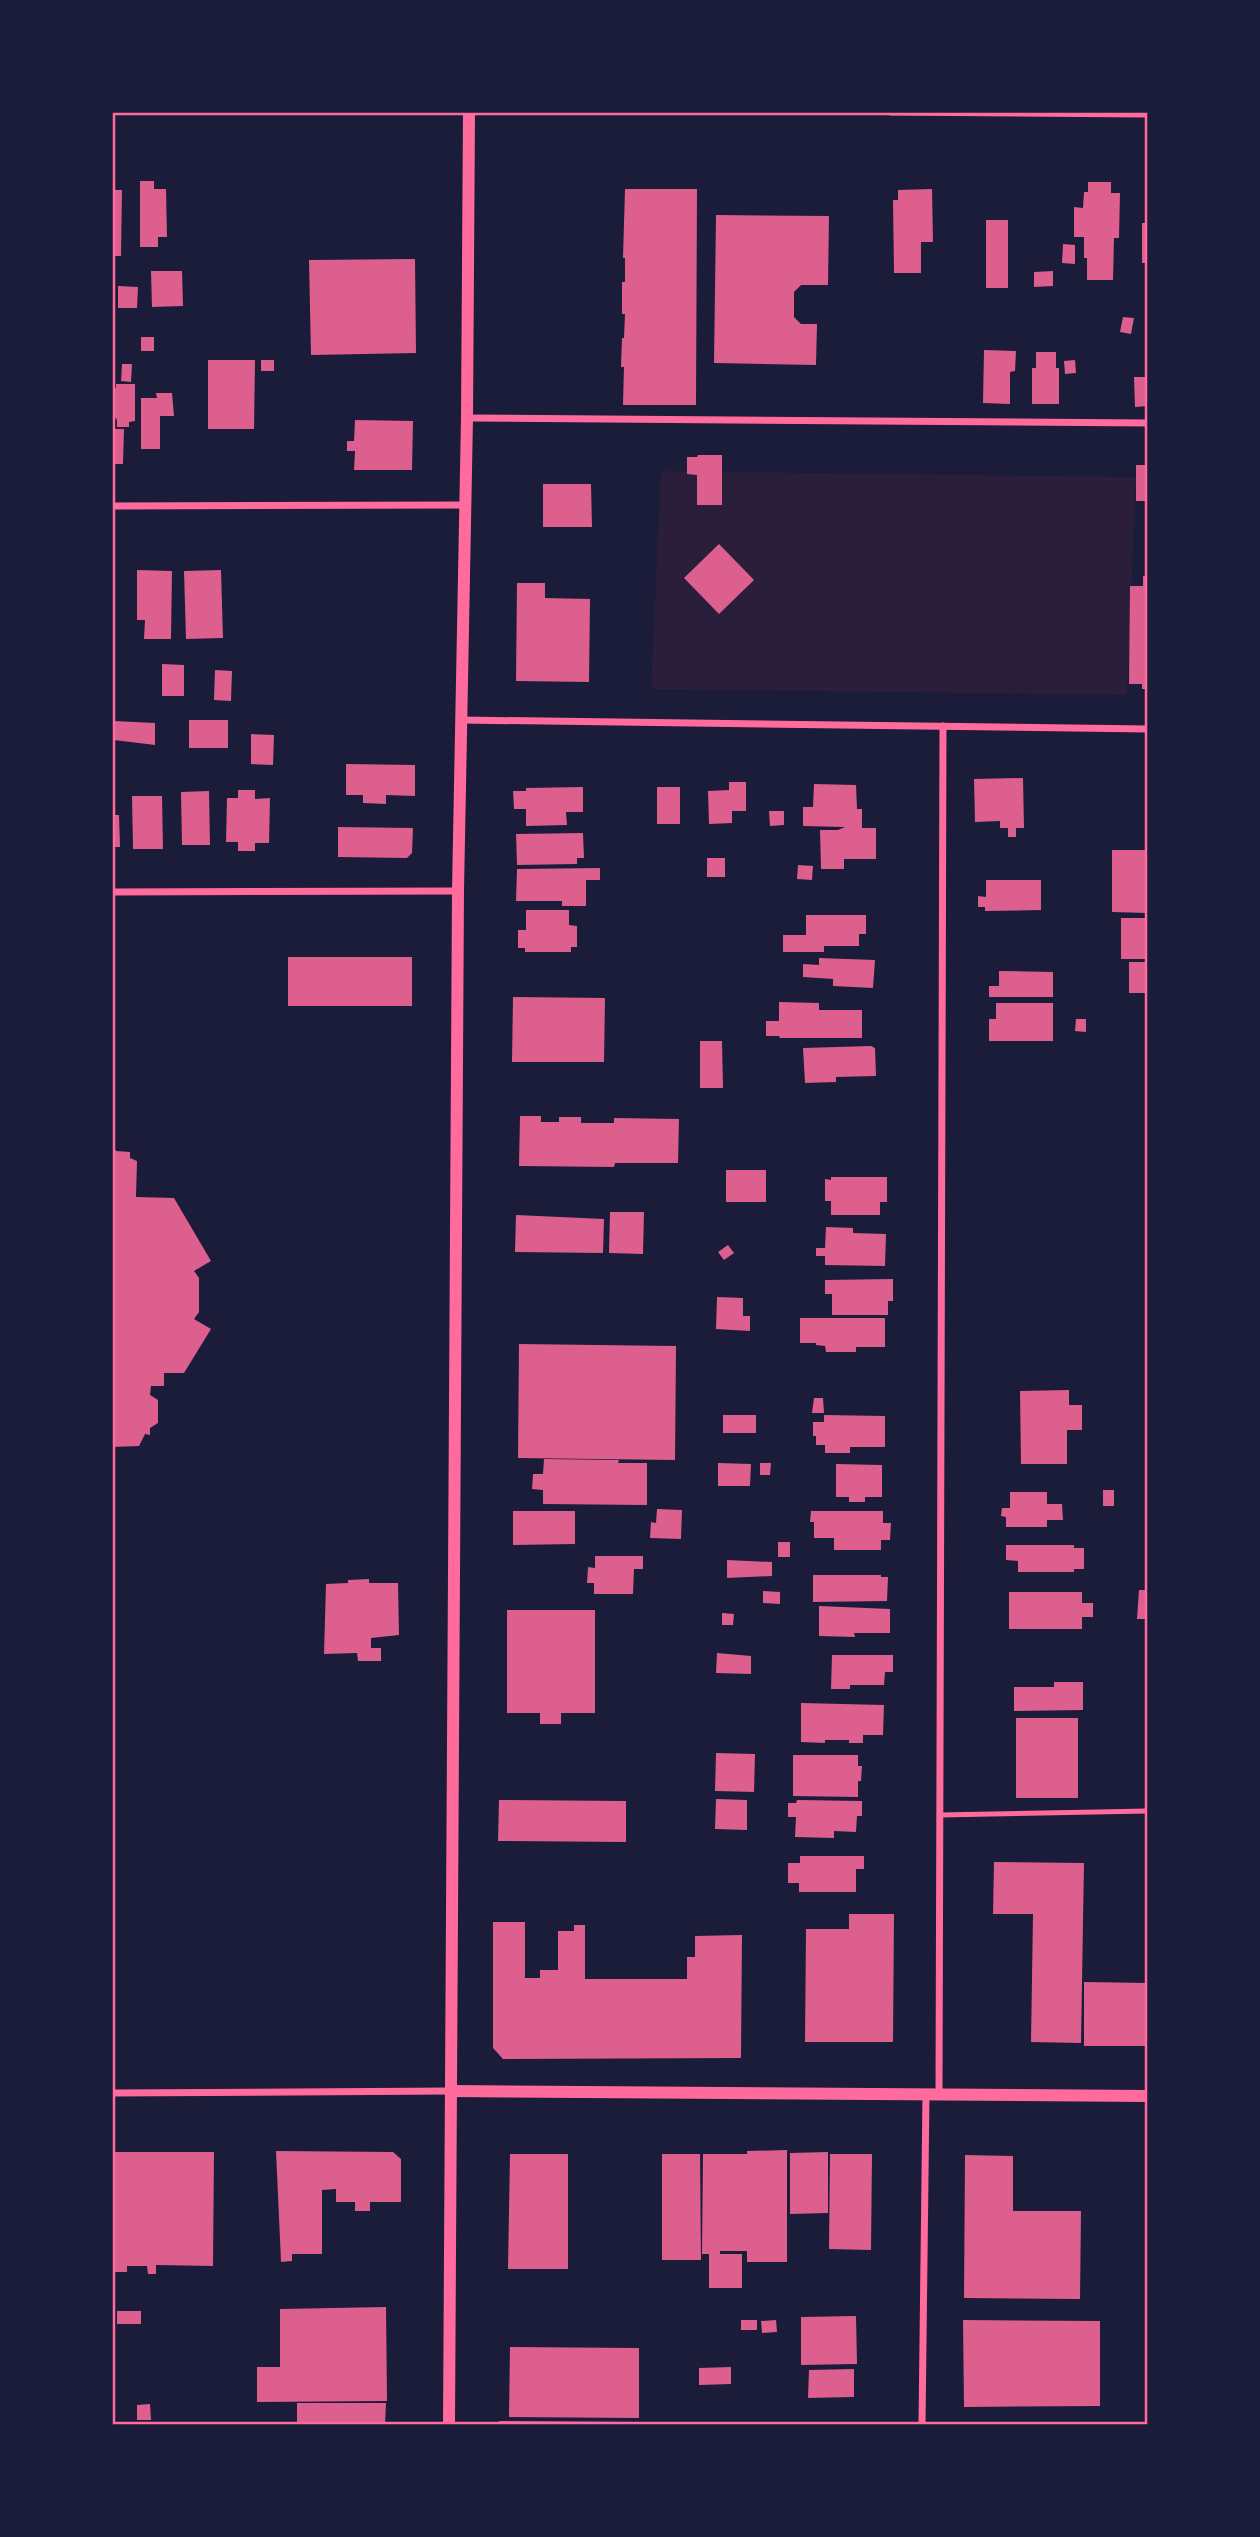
<svg xmlns="http://www.w3.org/2000/svg" width="1260" height="2537" font-family="Cabin,sans-serif">
<style>
.green{fill:#2a1e3b}
.building{fill:#dd5f8e}
.lines{fill:none;stroke-linecap:round;stroke-linejoin:round}
.service{stroke:#ff6b9d;stroke-width:5}
.minor{stroke:#ff6b9d;stroke-width:7}
.tertiary{stroke:#ff6b9d;stroke-width:12}
.neatline{fill:none;stroke:#ff6b9d;stroke-width:2.5}
</style>
<rect width="100%" height="100%" fill="#1b1b3a"/>
<path class="green" d="M661 471 1136 477 1127 695 651 689Z"/>
<g class="building">
<path d="M140 181H154V189H166L167 237H158V247H140Z"/>
<path d="M1088 182H1111V193H1120L1119 238H1114L1113 280H1087V258H1084V237H1074V207L1083 208 1084 192H1088Z"/>
<path d="M625 189H697L696 405H623L624 367H621L622 338H624L625 314H622V282H625V258H623Z"/>
<path d="M932 189 933 242H921V273H894L893 200H898V190Z"/>
<path d="M112 190H122L121 256H112Z"/>
<path d="M716 215 829 216 828 285H801L794 292V317L801 324H817L816 365 714 363Z"/>
<rect x="986" y="220" width="22" height="68"/>
<rect x="1142" y="223" width="6" height="40"/>
<path d="M1063 244 1075 245V264L1062 263Z"/>
<path d="M415 259 416 353 311 355 309 260Z"/>
<path d="M151 271H182L183 306 152 307Z"/>
<path d="M1053 271V286L1034 287V272Z"/>
<path d="M118 286 138 287 137 308H118Z"/>
<path d="M1123 317 1134 318 1131 334 1120 332Z"/>
<rect x="141" y="337" width="13" height="14"/>
<path d="M984 350 1016 351 1015 371 1010 372V404L983 403Z"/>
<path d="M1036 352H1056V368H1059V404H1032V368H1036Z"/>
<path d="M208 360H255L254 429H208Z"/>
<rect x="261" y="360" width="13" height="11"/>
<path d="M1075 360 1076 373 1065 374 1064 361Z"/>
<path d="M122 364H132L131 382 121 381Z"/>
<path d="M1134 377H1148V406L1135 407Z"/>
<path d="M116 384H135V421L129 422V427H117V420L112 413V388H116Z"/>
<path d="M156 393H172L174 416H160V449H141V398H157Z"/>
<path d="M355 420 413 421 412 470H354L355 451H347V441H354Z"/>
<path d="M112 429H124L123 464H112Z"/>
<path d="M698 455H722V505H697V475L687 474V457H697Z"/>
<rect x="1136" y="465" width="12" height="36"/>
<path d="M543 484H591L592 527H543Z"/>
<path d="M719 544 754 580 719 614 684 578Z"/>
<path d="M137 570 172 571 171 639H144L145 620H137Z"/>
<path d="M221 570 223 638 186 639 184 571Z"/>
<path d="M1143 576H1148V689H1142V684H1129L1130 586H1143Z"/>
<path d="M517 583H545V598L590 599 589 682 516 681Z"/>
<path d="M162 664 184 665V696H162Z"/>
<path d="M215 670 232 671 231 701 214 700Z"/>
<rect x="189" y="720" width="39" height="28"/>
<path d="M114 721 155 723V745L114 740Z"/>
<path d="M251 734 274 735 273 765 251 764Z"/>
<path d="M346 764 415 765V796L386 795V804L363 803V795H346Z"/>
<path d="M1023 778 1024 828H1016V837H1008V828H1000V821L975 822 974 779Z"/>
<path d="M729 782H746V811H732V823L709 824 708 791 729 790Z"/>
<path d="M814 784 856 785 857 809H862V828H876V859H844V869H821L820 830H838L845 827 803 826V807H813Z"/>
<path d="M583 787V812H566L567 825 526 826V809H514L513 791H526V788Z"/>
<rect x="657" y="787" width="23" height="37"/>
<path d="M238 790H255V799L270 798 269 843H255V851H238V842H226L227 798H238Z"/>
<path d="M209 791 210 845H182L181 792Z"/>
<path d="M132 796H162L163 849H133Z"/>
<path d="M769 811H784V825L770 826Z"/>
<path d="M112 815H119L120 847H112Z"/>
<path d="M338 827 413 828 412 853 407 858 338 857Z"/>
<path d="M583 833 584 858H577V864L517 865 516 834Z"/>
<path d="M1112 850H1148V913L1112 912Z"/>
<rect x="707" y="858" width="18" height="19"/>
<path d="M798 865 813 866 812 880 797 879Z"/>
<path d="M600 868V880H586V906H562V901H516L517 869Z"/>
<path d="M986 880H1041V910L985 911V907H978V896L986 897Z"/>
<path d="M526 910H569V925L577 926V947H571V952H525V948H518V930H526Z"/>
<path d="M806 915H866V934H859V946H824V952H783V935H806Z"/>
<rect x="1121" y="918" width="27" height="41"/>
<rect x="288" y="957" width="124" height="49"/>
<path d="M819 958 875 960 873 988 833 986V979L803 977V964L819 965Z"/>
<rect x="1129" y="962" width="19" height="31"/>
<path d="M999 971 1053 972V997H989V986H999Z"/>
<path d="M513 997 605 998 604 1062H512Z"/>
<path d="M779 1002 819 1003V1010H862V1038H780L779 1036H766V1021H779Z"/>
<path d="M996 1003H1053V1041H989V1019H996Z"/>
<path d="M1076 1019H1086V1032L1075 1031Z"/>
<path d="M700 1041H722L723 1088H700Z"/>
<path d="M871 1046 875 1048 876 1076 836 1077V1082L805 1083 803 1048Z"/>
<path d="M520 1116H541V1122H559V1117H581V1123H614V1118L679 1119 678 1163H615L614 1167 519 1166Z"/>
<path d="M112 1144 116 1151 130 1152V1158L137 1161 136 1197 174 1198 211 1261 194 1271 199 1278V1312L194 1319 211 1329 184 1373H164V1386H151L150 1395 158 1400V1423L150 1428V1435L145 1434 139 1446 112 1447Z"/>
<rect x="726" y="1170" width="40" height="32"/>
<path d="M831 1177H887V1202H880V1215H831V1201H825V1179L831 1180Z"/>
<path d="M610 1212H644L643 1254 609 1253Z"/>
<path d="M516 1215 604 1219 603 1253 515 1252Z"/>
<path d="M826 1227 853 1228V1233L886 1234 885 1266 825 1265V1256H816V1248H825Z"/>
<path d="M728 1245 734 1253 724 1260 718 1252Z"/>
<path d="M893 1279V1301H888V1315H832V1294H825V1280Z"/>
<path d="M717 1297 743 1298V1316H750V1331L716 1329Z"/>
<path d="M800 1318H885V1347H856V1352H826L825 1346 816 1345V1343H800Z"/>
<path d="M519 1344 676 1346 675 1460 518 1458Z"/>
<path d="M1069 1390V1405H1082V1430H1067V1464H1021L1020 1391Z"/>
<path d="M814 1398H823L824 1413H812Z"/>
<rect x="723" y="1415" width="33" height="18"/>
<path d="M824 1415 885 1416V1447H850V1453H825V1445H816V1436H813V1422H824Z"/>
<path d="M544 1459 619 1460 618 1463H647V1505L543 1504V1490L532 1489 533 1474H543Z"/>
<path d="M718 1463 751 1464 750 1486H718Z"/>
<path d="M760 1463H771L770 1475H760Z"/>
<path d="M836 1464 882 1465V1497H865V1502H849V1497H836Z"/>
<rect x="1103" y="1490" width="11" height="16"/>
<path d="M1010 1492H1047V1504H1062L1063 1520H1047V1527H1006V1517L1001 1516 1002 1508H1010Z"/>
<path d="M657 1509 682 1510 681 1539 650 1538 651 1522 656 1523Z"/>
<path d="M513 1511H575V1544L513 1545Z"/>
<path d="M811 1511H883V1523H891L890 1540H881V1550H834V1538H814V1522H810Z"/>
<rect x="778" y="1542" width="12" height="15"/>
<path d="M1006 1545H1074V1548H1084V1569H1074V1572H1018V1561L1006 1560Z"/>
<path d="M595 1556H643V1569H634L633 1594H594V1583H587L588 1567 595 1568Z"/>
<path d="M727 1560 772 1562V1576L727 1578Z"/>
<path d="M813 1575H881V1577H888L887 1601 813 1602Z"/>
<path d="M369 1579V1583H398L399 1635 371 1638V1648H381V1661H358L357 1653 324 1654 326 1584 348 1583V1580Z"/>
<path d="M1139 1590H1148V1619H1137Z"/>
<path d="M763 1591 780 1592V1604L763 1603Z"/>
<path d="M1009 1592H1082V1603H1093V1617H1082V1629H1009Z"/>
<path d="M819 1606 890 1609V1633H854L855 1637 819 1636Z"/>
<path d="M507 1610H595V1713H561V1724H540V1713H507Z"/>
<path d="M722 1613 734 1614 733 1625H722Z"/>
<path d="M717 1653 751 1656V1674L716 1673Z"/>
<path d="M832 1655H893V1672H885L884 1685H850V1689H831Z"/>
<path d="M1054 1682H1083V1710L1014 1711V1687H1054Z"/>
<path d="M801 1703 884 1705 883 1735H863V1743H849V1740H825V1743L801 1742Z"/>
<rect x="1016" y="1718" width="62" height="80"/>
<path d="M716 1753 755 1754 754 1792 715 1791Z"/>
<path d="M793 1755H858V1766H862L861 1781H858V1797L793 1796Z"/>
<path d="M716 1799 747 1800V1830L715 1829Z"/>
<path d="M499 1800 626 1801V1842L498 1841Z"/>
<path d="M797 1800 862 1801V1816H857L856 1832 834 1831V1838L795 1837 796 1817H788V1803H796Z"/>
<path d="M800 1856H864V1869H856V1892H799V1883H788V1863H800Z"/>
<path d="M994 1862 1084 1863 1081 2043 1031 2042 1033 1914H993Z"/>
<path d="M849 1914H894L893 2042H805L806 1929H849Z"/>
<path d="M493 1922H525V1978H540V1970H558V1931H574V1925H585V1979H687V1957H695V1936L742 1935 741 2058 503 2059 493 2048Z"/>
<path d="M1084 1982 1148 1983V2046H1084Z"/>
<path d="M787 2150V2262H747V2251H720V2254H742V2288H709V2254H702L703 2154H747V2151Z"/>
<path d="M276 2151 393 2152 401 2159V2202H370V2211H355V2202H336V2189L322 2190V2254H292V2261L281 2262Z"/>
<path d="M112 2152H214L213 2266 156 2265V2274H148L147 2266H127V2272H112Z"/>
<path d="M828 2152V2213L790 2214V2153Z"/>
<path d="M510 2154H568V2269H508Z"/>
<path d="M662 2154H700L701 2260H662Z"/>
<path d="M830 2154H872L871 2250 829 2249Z"/>
<path d="M965 2155 1013 2156V2211H1081L1080 2299 964 2298Z"/>
<path d="M386 2307 387 2401 257 2402V2367H280V2309Z"/>
<rect x="117" y="2311" width="24" height="13"/>
<path d="M856 2316 857 2364 801 2365V2317Z"/>
<rect x="741" y="2320" width="16" height="10"/>
<path d="M776 2320 777 2332 762 2333 761 2321Z"/>
<path d="M963 2320 1100 2321V2406L964 2407Z"/>
<path d="M510 2347 639 2348V2418L509 2417Z"/>
<path d="M731 2367V2384L699 2385V2368Z"/>
<path d="M854 2369V2397L808 2398 809 2370Z"/>
<path d="M297 2403H386L385 2425H297Z"/>
<path d="M150 2404 151 2420H137V2405Z"/>
<path d="M499 2421 639 2422V2425H499Z"/>
</g>
<g class="lines">
<path class="service" d="M940 1815 1148 1811"/>
<g class="minor">
<path d="M891 112 1148 114"/>
<path d="M467 418 1148 423"/>
<path d="M112 506 464 505"/>
<path d="M461 720 1148 729"/>
<path d="M112 892 458 891"/>
<path d="M112 2093 451 2091"/>
<path d="M939 2094 943 726"/>
<path d="M922 2425 926 2094"/>
</g>
<g class="tertiary">
<path d="M451 2091 1148 2096"/>
<path d="M449 2425 458 891 467 418 469 112"/>
</g>
</g>
<rect width="1260" height="2537" fill="none" stroke="#1b1b3a" stroke-width="228"/>
<rect x="114" y="114" width="1032" height="2309" class="neatline"/>
</svg>
